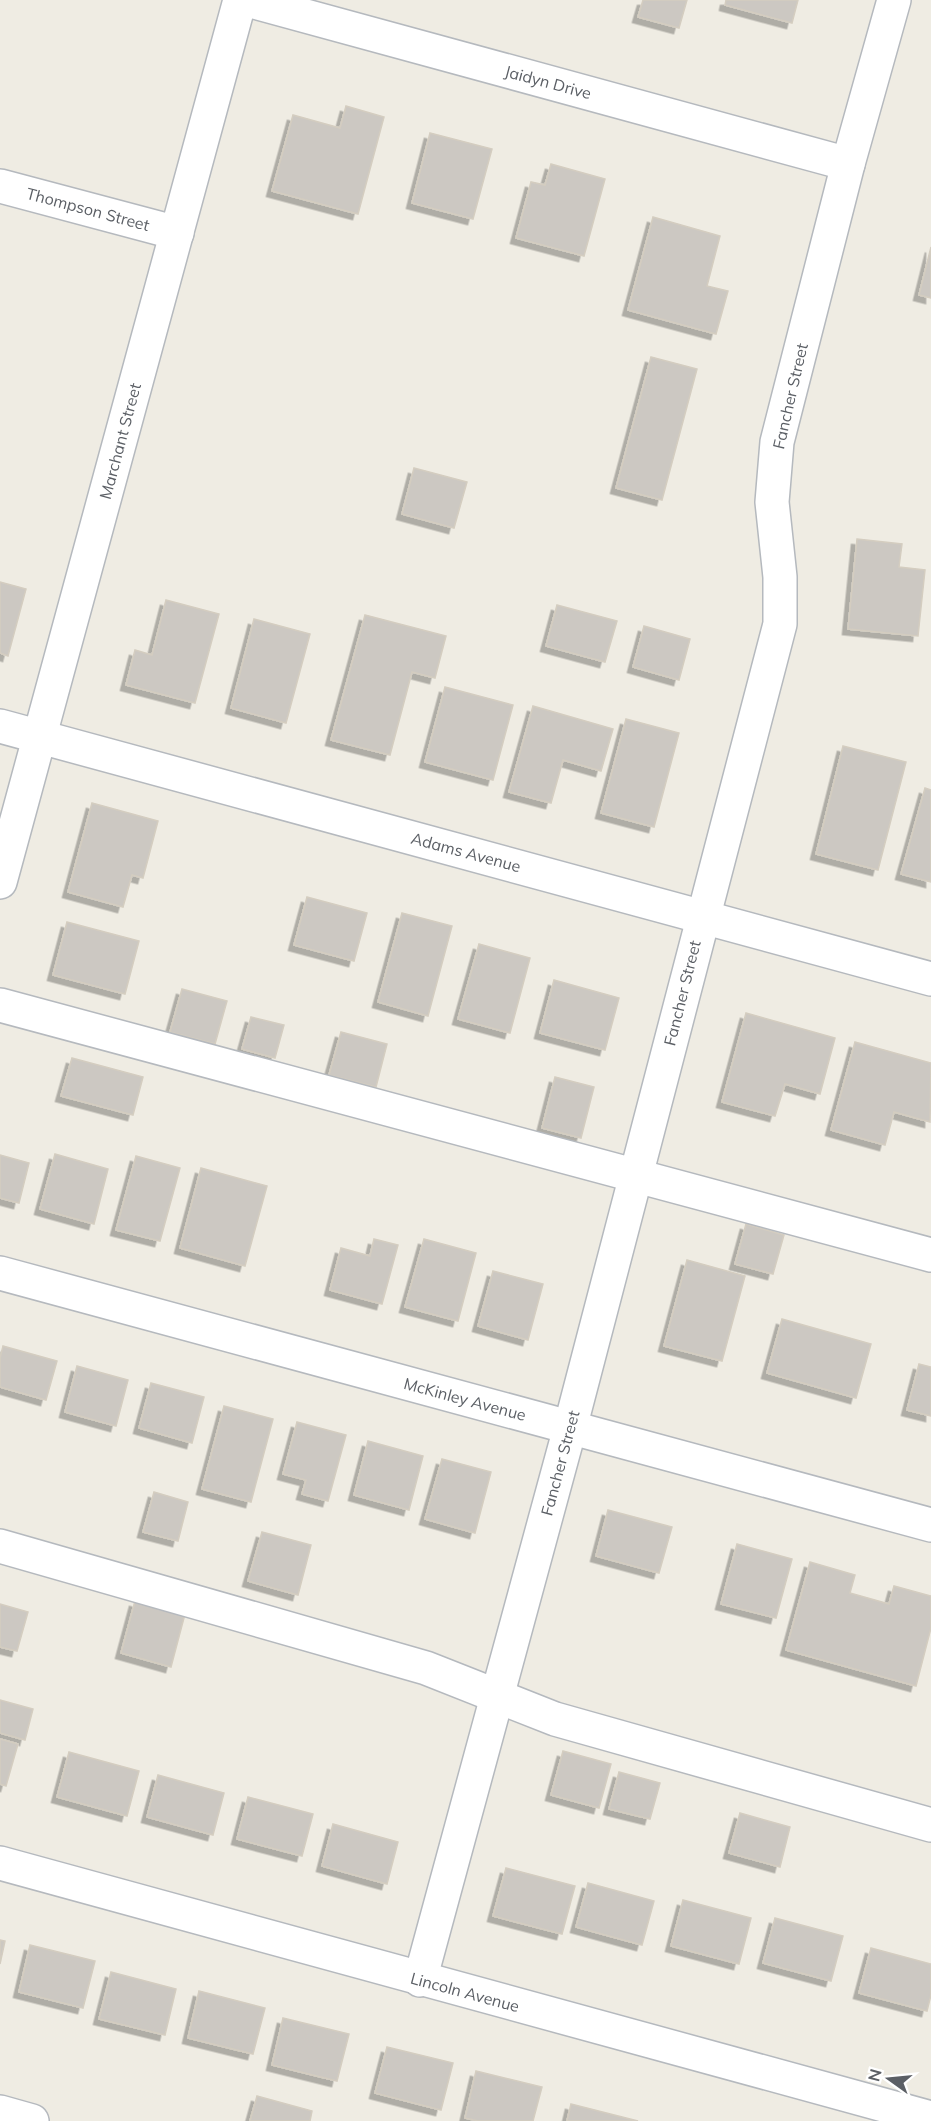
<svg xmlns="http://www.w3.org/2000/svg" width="931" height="2121" font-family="Mulish,sans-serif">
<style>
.building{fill:#ccc8c2;stroke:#d4cdc0;stroke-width:1.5;filter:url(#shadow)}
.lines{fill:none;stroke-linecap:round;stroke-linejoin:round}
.minor-casing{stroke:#b5b9be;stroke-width:36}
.minor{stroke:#fff;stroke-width:33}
.labels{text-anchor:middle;stroke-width:5;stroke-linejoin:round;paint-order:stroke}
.street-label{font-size:16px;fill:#5b5f65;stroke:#fff}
</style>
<defs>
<filter id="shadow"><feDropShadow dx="-5.5" dy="5.5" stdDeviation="0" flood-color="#0004"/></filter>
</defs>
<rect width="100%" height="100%" fill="#efece3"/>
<g class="building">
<path d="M643 0H687L679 28 638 17Z"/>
<path d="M726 0H798L792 23 725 5Z"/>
<path d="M346 106 384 117 358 214 272 191 293 115 340 128Z"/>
<path d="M430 133 492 149 473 219 412 203Z"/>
<path d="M551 164 605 179 584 256 516 238 531 182 545 185Z"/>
<path d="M653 217 720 236 707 286 728 291 716 334 628 310Z"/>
<path d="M931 247V298L919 295Z"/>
<path d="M651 357 697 369 662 500 616 488Z"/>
<path d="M414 468 467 482 454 528 402 514Z"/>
<path d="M857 539 902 544 899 567 925 570 918 636 848 629Z"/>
<path d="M0 582 26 589 8 656 0 653Z"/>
<path d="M166 600 219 614 195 703 126 685 135 650 152 655Z"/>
<path d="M557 605 617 621 605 662 546 646Z"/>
<path d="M365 615 446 636 435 678 412 672 390 755 331 740Z"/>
<path d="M254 619 310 634 286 723 231 708Z"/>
<path d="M644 626 690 639 679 680 633 667Z"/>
<path d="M445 687 513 705 493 780 425 762Z"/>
<path d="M533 706 613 729 601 771 563 760 551 803 509 792Z"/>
<path d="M626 719 679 733 654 827 601 813Z"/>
<path d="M843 746 906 762 878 870 816 854Z"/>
<path d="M925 788 931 790V882L901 874Z"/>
<path d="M92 803 158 821 143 878 132 875 123 907 68 892Z"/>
<path d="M307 897 367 913 354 961 294 945Z"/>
<path d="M402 913 452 926 428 1016 378 1002Z"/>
<path d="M67 922 139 941 125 994 53 975Z"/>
<path d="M479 944 530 958 510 1033 458 1019Z"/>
<path d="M554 980 619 998 605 1050 540 1033Z"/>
<path d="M182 989 227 1001 215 1044 170 1032Z"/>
<path d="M746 1013 835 1038 820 1094 785 1084 775 1116 722 1102Z"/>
<path d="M251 1017 284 1025 275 1058 242 1049Z"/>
<path d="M341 1032 387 1044 376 1087 329 1075Z"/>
<path d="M855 1042 931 1063 930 1122 894 1112 885 1145 831 1130Z"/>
<path d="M72 1058 143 1077 133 1115 61 1096Z"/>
<path d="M555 1077 594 1087 581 1138 542 1128Z"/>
<path d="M55 1154 108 1169 94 1224 40 1209Z"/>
<path d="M0 1155 29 1163 19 1203 0 1198Z"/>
<path d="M136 1156 180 1168 160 1241 116 1230Z"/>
<path d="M201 1168 267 1186 245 1266 180 1248Z"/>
<path d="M746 1224 784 1235 773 1274 735 1264Z"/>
<path d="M374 1239 398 1245 382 1304 330 1290 341 1248 370 1256Z"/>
<path d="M424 1239 476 1253 458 1321 405 1307Z"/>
<path d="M687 1260 745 1276 722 1361 664 1346Z"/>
<path d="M493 1271 543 1284 528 1340 478 1326Z"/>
<path d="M782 1319 871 1344 856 1398 767 1373Z"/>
<path d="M3 1346 57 1361 46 1400 0 1387V1358Z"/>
<path d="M919 1364 931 1367V1416L907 1410Z"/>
<path d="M77 1366 128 1380 116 1426 65 1412Z"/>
<path d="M151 1383 204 1397 192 1443 139 1428Z"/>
<path d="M224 1406 273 1419 251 1502 202 1489Z"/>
<path d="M297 1422 346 1435 328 1501 302 1494 306 1480 283 1474Z"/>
<path d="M368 1441 423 1456 409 1510 354 1495Z"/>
<path d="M442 1459 491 1472 475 1533 425 1519Z"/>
<path d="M154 1492 188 1502 178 1541 143 1532Z"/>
<path d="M608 1510 672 1527 659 1573 596 1556Z"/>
<path d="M262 1532 311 1545 298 1595 248 1581Z"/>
<path d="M737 1544 792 1559 776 1618 721 1604Z"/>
<path d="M810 1562 855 1575 850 1593 889 1604 894 1586 931 1596V1628L916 1686 786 1650Z"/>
<path d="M135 1601 185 1614 171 1667 121 1653Z"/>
<path d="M0 1604 28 1612 17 1651 0 1647Z"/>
<path d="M0 1700 33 1709 25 1740 0 1733Z"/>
<path d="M0 1739 18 1744 6 1786 0 1784Z"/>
<path d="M563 1751 611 1764 599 1808 551 1795Z"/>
<path d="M69 1752 139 1771 127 1816 57 1797Z"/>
<path d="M619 1772 660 1783 650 1819 609 1809Z"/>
<path d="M158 1775 224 1793 213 1835 147 1817Z"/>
<path d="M248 1797 313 1814 302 1856 237 1839Z"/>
<path d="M740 1813 790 1827 780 1867 729 1853Z"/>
<path d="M333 1824 398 1842 387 1884 322 1866Z"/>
<path d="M506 1868 575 1886 562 1934 493 1916Z"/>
<path d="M588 1883 654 1901 642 1945 576 1927Z"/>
<path d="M683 1900 751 1918 739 1964 671 1946Z"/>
<path d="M775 1918 843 1936 831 1981 763 1963Z"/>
<path d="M0 1940 5 1941 0 1964Z"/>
<path d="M30 1945 95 1961 83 2008 19 1992Z"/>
<path d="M871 1948 931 1964V1995L927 2011 859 1993Z"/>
<path d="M111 1972 176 1989 165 2035 99 2019Z"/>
<path d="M199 1991 265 2008 253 2054 188 2038Z"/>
<path d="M283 2018 349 2034 337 2081 272 2065Z"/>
<path d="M387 2047 453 2063 441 2110 375 2093Z"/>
<path d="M476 2071 542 2087 533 2121H478L465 2118Z"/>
<path d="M257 2096 312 2111 310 2121H250Z"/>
<path d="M571 2104 638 2121H567Z"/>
</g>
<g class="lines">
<g class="minor-casing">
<g id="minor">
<path d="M247 0 848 164"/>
<path d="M0 186 177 233"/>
<path d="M0 726 931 979"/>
<path d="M0 882 240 0"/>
<path d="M0 1005 931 1255"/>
<path d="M0 1273 931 1525"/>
<path d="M0 1546 426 1668 555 1719 931 1825"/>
<path d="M0 1863 931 2118"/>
<path d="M420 1980 570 1428 780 624V577L772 502 777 442 848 164 894 0"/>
<path d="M0 2112 32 2121"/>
</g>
</g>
<use href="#minor" class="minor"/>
</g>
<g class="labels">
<g class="street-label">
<text transform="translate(548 82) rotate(15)" y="6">Jaidyn Drive</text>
<text transform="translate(88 209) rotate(15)" y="6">Thompson Street</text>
<text transform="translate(790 396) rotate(-77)" y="6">Fancher Street</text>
<text transform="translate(120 441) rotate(-75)" y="6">Marchant Street</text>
<text transform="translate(466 852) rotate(15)" y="6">Adams Avenue</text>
<text transform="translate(682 993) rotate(-76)" y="6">Fancher Street</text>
<text transform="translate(465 1399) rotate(15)" y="6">McKinley Avenue</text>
<text transform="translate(560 1463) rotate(-75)" y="6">Fancher Street</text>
<text transform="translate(465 1992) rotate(15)" y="6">Lincoln Avenue</text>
</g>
</g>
<g transform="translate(889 2079) rotate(285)" stroke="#ffffff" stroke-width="4.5" paint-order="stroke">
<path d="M0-4.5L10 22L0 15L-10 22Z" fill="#5b5f65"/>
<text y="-9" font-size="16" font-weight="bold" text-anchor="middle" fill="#5b5f65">N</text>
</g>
</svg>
